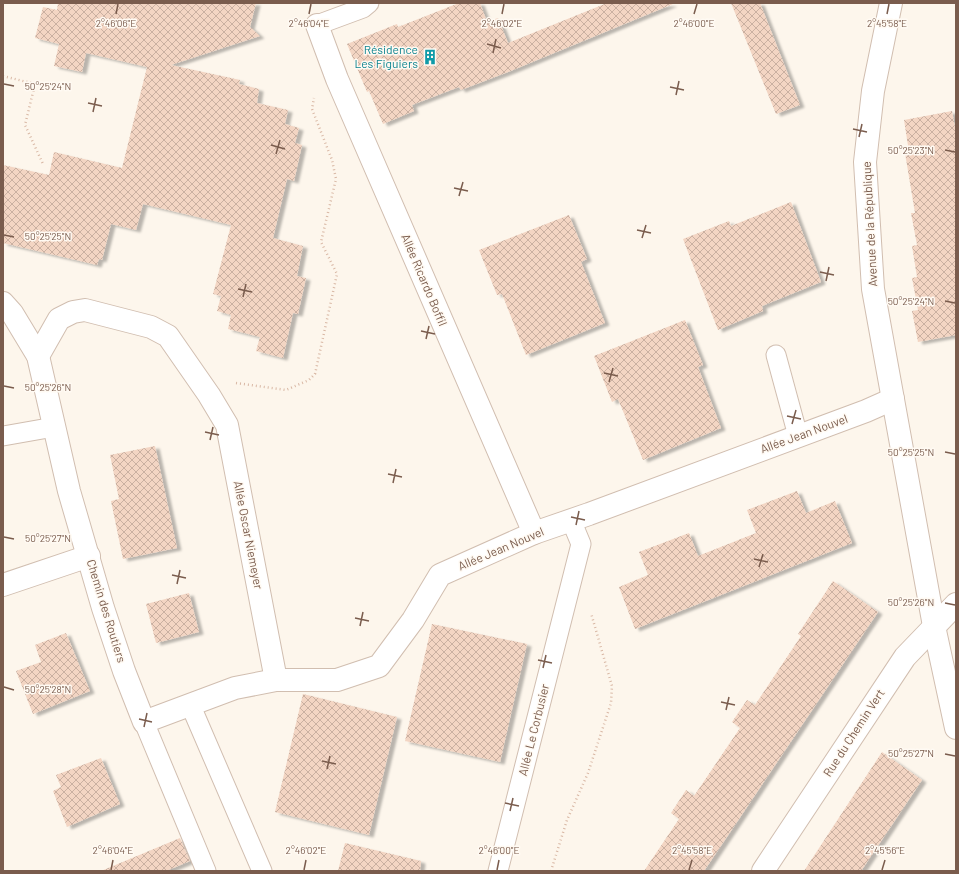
<svg xmlns="http://www.w3.org/2000/svg" width="959" height="874" font-family="Barlow,sans-serif">
<style>
.building{fill:url(#building-cross-hatch);filter:url(#shadow)}
.lines{fill:none;stroke-linecap:round;stroke-linejoin:round}
.lane-casing{stroke:#d1beb0;stroke-width:21}
.street-casing{stroke:#d1beb0;stroke-width:24}
.path{stroke:#d9b8a5;stroke-width:2.5;stroke-dasharray:1 3;stroke-linecap:butt}
.lane{stroke:#fff;stroke-width:19}
.street{stroke:#fff;stroke-width:22}
.ticks{fill:none;stroke:#7a5c4d;stroke-width:1.5}
.labels{text-anchor:middle;stroke-width:3;stroke-linejoin:round;paint-order:stroke}
.culture-label{font-size:12px;fill:#0d838f;stroke:#fffaf3;text-anchor:end}
.street-label{font-size:12px;fill:#7a5c4d;stroke:#fffaf3}
.ticks-label{font-size:10px;text-anchor:middle;fill:#7a5c4d;stroke:#fffaf3;stroke-width:3;stroke-linejoin:round;paint-order:stroke}
</style>
<defs>
<pattern id="building-cross-hatch" width="8" height="8" patternUnits="userSpaceOnUse"><rect width="8" height="8" fill="#f3d5c3"/><path d="M0 0l8 8M0 8l8-8" fill="none" stroke="#cab0a1"/></pattern>
<filter id="shadow"><feDropShadow dx="4.5" dy="2.5" stdDeviation="1" flood-color="#0004"/></filter>
</defs>
<rect width="100%" height="100%" fill="#fdf6ec"/>
<g class="building">
<path d="M58 3H256L250 27 260 36 171 65 240 80 239 84 259 89 257 103 288 110 285 124 299 128 295 143 302 145 294 181 287 179 273 238 303 246 297 276 306 278 298 314 293 313 283 358 256 351 260 337 228 329 231 315 217 311 221 296 213 294 231 225 143 204 136 230 111 224 102 260 99 259 97 265 3 243V165L49 175 54 152 122 168 147 67 86 53 82 72 54 66 59 44 35 38 43 7 57 10Z"/>
<path d="M459 3H480L487 22 498 18 508 43 607 3 673 4 513 70 461 90 459 87 412 105 414 111 383 124 369 91 367 92 347 44 397 24 398 27Z"/>
<path d="M731 3H760L800 105 776 114Z"/>
<path d="M952 111 956 133V335L918 342 912 311 918 310 912 278 917 277 912 246 917 245 911 213H915L905 153 909 152 904 120Z"/>
<path d="M791 202 821 282 762 306 763 311 718 330 683 239 729 221 731 226Z"/>
<path d="M569 215 587 259 581 262 605 323 526 355 502 294 497 295 479 250Z"/>
<path d="M685 320 703 365 698 367 721 428 643 460 618 399 612 402 594 356Z"/>
<path d="M155 446 177 548 123 559 111 501 119 499 110 455Z"/>
<path d="M797 491 806 513 835 501 852 543 635 629 619 587 648 575 639 552 689 533 698 556 756 533 747 510Z"/>
<path d="M833 581 878 612 704 871H644L679 819 671 813 686 790 694 796 740 728 732 722 747 700 755 705 801 636 798 634Z"/>
<path d="M189 593 199 632 156 643 146 604Z"/>
<path d="M432 624 527 644 500 762 405 741Z"/>
<path d="M66 633 90 691 33 714 16 671 41 662 35 645Z"/>
<path d="M303 694 397 717 369 835 275 812Z"/>
<path d="M882 752 922 780 861 871H804Z"/>
<path d="M101 758 120 804 67 827 53 791 61 787 56 775Z"/>
<path d="M180 838 190 861 166 871H101Z"/>
<path d="M345 843 421 861 420 871H338Z"/>
</g>
<g class="lines">
<g class="lane-casing">
<g id="lane">
<path d="M317 25 363 8 369 3"/>
<path d="M776 355 798 436"/>
<path d="M3 436 54 427"/>
<path d="M190 704 262 871"/>
<path d="M144 722 206 871"/>
<path d="M498 871 581 544 571 520"/>
</g>
</g>
<g class="street-casing">
<g id="street">
<path d="M891 3 873 91 865 162 873 289 934 626 956 728"/>
<path d="M317 25 337 79 534 533"/>
<path d="M3 303 12 313 38 356 69 491 103 608 124 671 144 722 235 688 276 680H337L379 666 413 620 440 575 534 533 589 514 866 411 893 399"/>
<path d="M38 356 59 319 73 312 85 310 151 327 168 336 209 395 227 425 276 680"/>
<path d="M3 585 89 556"/>
<path d="M763 871 905 657 956 604"/>
</g>
</g>
<g class="path">
<path d="M3 76 35 84 25 125 43 164"/>
<path d="M236 383 286 390 309 380 315 374 337 274 321 242 336 179 332 160 312 109 314 98"/>
<path d="M551 871 567 820 588 773 611 703 612 686 591 613"/>
</g>
<use href="#lane" class="lane"/>
<use href="#street" class="street"/>
</g>
<path class="ticks" d="M116 14 118 4M309 14 311 4M502 14 504 4M694 14 697 4M887 14 889 4M487 44 501 48M493 53 496 39M4 84 14 86M670 87 684 90M676 95 679 81M88 103 102 106M93 112 96 98M853 129 867 132M859 137 862 124M271 145 285 149M945 150 955 152M276 154 280 140M454 188 468 191M459 196 463 182M637 230 651 233M4 235 14 237M642 238 646 225M820 272 834 275M826 281 829 267M238 289 252 292M243 297 246 284M945 301 955 303M421 331 435 334M426 339 429 326M604 373 618 376M609 382 613 368M4 386 14 388M787 416 801 419M792 424 796 410M205 432 219 435M210 440 213 427M945 452 955 454M388 474 402 477M393 483 396 469M571 517 585 520M576 525 579 511M4 537 14 539M754 559 768 562M759 567 763 554M172 575 186 578M177 584 180 570M945 603 955 605M355 618 369 621M360 626 363 612M538 660 552 663M543 668 546 655M4 687 14 690M721 702 735 705M726 710 729 697M139 719 152 722M144 727 147 713M945 754 955 756M322 761 336 764M327 769 330 756M505 803 519 806M510 811 513 798M111 870 113 860M304 870 306 860M497 870 499 860M689 870 692 860M882 870 885 860"/>
<defs>
<g id="building-bare" transform="scale(1.2)"><path d="M-4-6H4V6H1V3H-1V6H-4ZM-2.5-4.3h1.7v1.8h-1.7ZM.8-4.3h1.7v1.8H.8ZM-2.5-1h1.7V.8h-1.7ZM.8-1h1.7V.8H.8Z" fill="#0f9aa8" stroke="#fffaf3" stroke-width="2.5" paint-order="stroke"/></g>
</defs>
<g fill-rule="evenodd">
<use href="#building-bare" x="430" y="57"/>
</g>
<g class="labels">
<g class="culture-label">
<text x="418" y="54">Résidence<tspan x="418" dy="14">Les Figuiers</tspan></text>
</g>
<g class="street-label">
<text transform="translate(870 224) rotate(-93)" y="4">Avenue de la République</text>
<text transform="translate(424 280) rotate(67)" y="4">Allée Ricardo Boffil</text>
<text transform="translate(804 434) rotate(-20)" y="4">Allée Jean Nouvel</text>
<text transform="translate(248 535) rotate(79)" y="4">Allée Oscar Niemeyer</text>
<text transform="translate(501 549) rotate(-23)" y="4">Allée Jean Nouvel</text>
<text transform="translate(106 611) rotate(73)" y="4">Chemin des Routiers</text>
<text transform="translate(534 730) rotate(-76)" y="4">Allée Le Corbusier</text>
<text transform="translate(854 733) rotate(-57)" y="4">Rue du Chemin Vert</text>
</g>
</g>
<g class="ticks-label">
<text x="116" y="27">2°46'06"E</text>
<text x="309" y="27">2°46'04"E</text>
<text x="502" y="27">2°46'02"E</text>
<text x="694" y="27">2°46'00"E</text>
<text x="887" y="27">2°45'58"E</text>
<text x="48" y="90">50°25'24"N</text>
<text x="911" y="154">50°25'23"N</text>
<text x="48" y="240">50°25'25"N</text>
<text x="911" y="305">50°25'24"N</text>
<text x="48" y="391">50°25'26"N</text>
<text x="911" y="456">50°25'25"N</text>
<text x="48" y="542">50°25'27"N</text>
<text x="911" y="606">50°25'26"N</text>
<text x="48" y="693">50°25'28"N</text>
<text x="911" y="757">50°25'27"N</text>
<text x="113" y="854">2°46'04"E</text>
<text x="306" y="854">2°46'02"E</text>
<text x="499" y="854">2°46'00"E</text>
<text x="692" y="854">2°45'58"E</text>
<text x="885" y="854">2°45'56"E</text>
</g>
<rect width="959" height="874" fill="none" stroke="#7a5c4d" stroke-width="8"/>
</svg>
